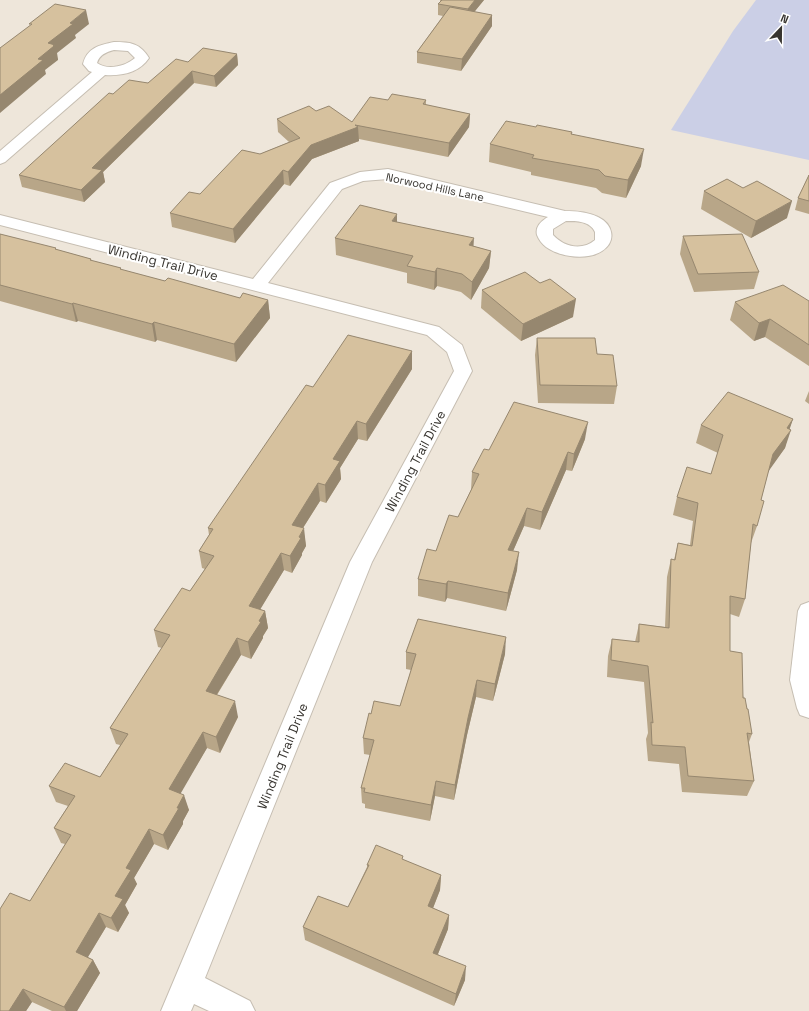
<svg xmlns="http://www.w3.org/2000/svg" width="809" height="1011" font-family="'Space Grotesk',sans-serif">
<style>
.green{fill:#cbcfe6}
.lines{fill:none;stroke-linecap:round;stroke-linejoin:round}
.minor-casing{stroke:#c6beb2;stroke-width:2}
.minor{fill:#fff;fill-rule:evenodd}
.wall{fill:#b8a688}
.shaded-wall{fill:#96876f}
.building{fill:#d6c19e;stroke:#96876f}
.labels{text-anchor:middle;stroke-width:4;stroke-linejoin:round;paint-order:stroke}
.far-street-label{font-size:11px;fill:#37342f;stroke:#fff}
.street-label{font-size:13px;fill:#37342f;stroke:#fff}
</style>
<rect width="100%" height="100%" fill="#eee6da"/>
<path class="green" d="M756 0H809V160L671 130 733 31Z"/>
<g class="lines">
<g class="minor-casing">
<g id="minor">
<path d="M114 42C130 42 140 43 149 58 139 73 122 76 105 75L5 162 0 164V151L92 72 89 71 83 64C87 48 99 45 114 42ZM114 50 128 51 135 58C126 66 108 71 97 63 99 55 106 52 114 50Z"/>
<path d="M388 169 565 211C576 211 588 212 598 217 613 224 617 241 602 251 587 261 560 257 546 247 542 244 539 240 537 235 535 227 541 221 548 217L388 179 363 181 342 189 268 283 439 327 462 345 472 371 372 562 205 978 250 1001 255 1011H209L194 1004 191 1011H161L350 562 454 371 447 352 427 335 0 225V215L253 279 330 183 360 172ZM566 221C577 221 590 221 595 232V240C582 251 564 247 553 235V229Z"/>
<path d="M809 602V718L800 715 797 708 790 680 798 611 801 605Z"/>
</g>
</g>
<use href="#minor" class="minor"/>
</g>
<g class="wall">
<path d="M440 0H484L474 12 492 15V26L461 71 417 63V52L443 16 438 15V4L440 2Z"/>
<path d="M237 54 238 65 216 87 194 83 103 172 105 182 84 202 22 187 19 175 148 83 188 62Z"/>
<path d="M388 100H426V105L470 114 469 127 448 157 359 139V141L312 159 290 186 284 184 235 243 172 227 170 213 200 194 260 154 289 142 278 132 277 119 316 111 352 122Z"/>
<path d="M536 127 572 132V134L641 166 626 198 602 193 596 188 531 175V172L489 162 490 144Z"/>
<path d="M809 175V214L795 210 798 198Z"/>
<path d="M704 191 787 218 751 238 701 209Z"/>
<path d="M397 222 473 246 491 251 489 268 471 300 461 292 437 286 434 290 407 283V273L336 255 335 238Z"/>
<path d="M0 234 91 259 92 261 121 268V270L165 281 240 298 268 300 270 318 236 362 157 340 155 342 78 321 76 322 0 301Z"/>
<path d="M683 236 759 272 754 289 694 292 680 254Z"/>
<path d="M540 283 573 317 521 341 481 308 482 290Z"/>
<path d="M809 301V366L765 337 754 341 730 320 735 302Z"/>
<path d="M537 338 597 354 617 386 614 404 538 403 535 355Z"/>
<path d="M412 351V369L367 441 358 439 340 468 341 479 326 503 320 501 303 528 306 546 302 553V555L292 573 284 570 260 609 265 611 268 628 263 636V638L251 659 241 655 217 695 238 717 220 753 207 748 180 793 189 810 183 821V824L168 850 154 844 134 878 137 884 125 905 129 913 118 932 106 927 88 957 93 960 100 973 77 1011H52L32 1002 26 1011H0L30 901 65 844 61 843 54 828 68 806 56 802 49 786 100 777 120 745 116 744 110 728 162 648 158 647 154 630 190 591 205 569 202 568 199 551 209 535 208 528 313 387Z"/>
<path d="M809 391V404L805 401Z"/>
<path d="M793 419 789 429 785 448 769 469 761 500 757 526 751 543 745 599 739 617 730 614V651L747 709 752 734 749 742 754 781 747 796 682 792 679 764 648 761 646 739 648 733 644 682 607 677 608 656 612 639 635 642 639 624 665 627 667 577 671 559 674 560 678 543 690 545 693 521 673 515 677 497 711 474 718 453 696 443 701 425Z"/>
<path d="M585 439 572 471 566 470 540 530 524 526 513 551 517 570 506 611 447 598 445 602 418 596V579L458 517 471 490 472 472 489 450Z"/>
<path d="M406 652 505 654 493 701 476 697 467 735 454 800 435 796 430 821 365 808V804L362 803 361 788 370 755 364 754 363 738 371 714 400 706 411 670 406 669Z"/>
<path d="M403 860 441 875 440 890 433 908 449 915 448 929 438 954 465 980 454 1006 305 940 303 927 348 907 367 867V865Z"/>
</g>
<g class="shaded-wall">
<path d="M475 0H484L467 21 468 9Z"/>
<path d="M86 10 89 24 75 35 76 38 57 53 58 59V60L45 70 46 74 0 113V95L38 59 48 43 70 23Z"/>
<path d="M492 15V26L461 71 462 59Z"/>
<path d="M237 54 238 65 216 87 214 76Z"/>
<path d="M192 71 194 83 103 172 105 182 84 202 81 190 92 168Z"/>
<path d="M470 114 469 127 448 157 449 143Z"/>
<path d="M358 127 359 141 312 159 290 186 288 172 311 145Z"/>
<path d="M644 149 641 166 626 198 628 180Z"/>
<path d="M283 170 284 184 235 243 233 229Z"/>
<path d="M792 201 787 218 751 238 756 221Z"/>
<path d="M397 214V231L392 221Z"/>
<path d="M474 238 473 255 469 245Z"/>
<path d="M491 251 489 268 471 300 472 282Z"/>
<path d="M437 268V286L434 290 435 272Z"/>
<path d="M576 299 573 317 521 341 523 324Z"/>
<path d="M268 300 270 318 236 362 234 344Z"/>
<path d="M73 303 78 321 76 322 72 304Z"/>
<path d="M770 319 765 337 754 341 759 323Z"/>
<path d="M154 322 157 340 155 342 152 324Z"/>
<path d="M412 351V369L367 441 366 424Z"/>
<path d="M793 419 788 434 791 430 785 448 768 472 773 454 787 428Z"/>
<path d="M357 421 358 439 340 468 341 479 326 503 325 485 333 459Z"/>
<path d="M588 422 585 439 572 471 574 454Z"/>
<path d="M568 452 566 470 540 530 542 512Z"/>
<path d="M318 483 320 501 294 542 292 525Z"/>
<path d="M527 508 524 526 506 567 508 550Z"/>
<path d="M304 528 306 546 302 553V555L292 573 290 556Z"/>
<path d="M519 552 517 570 506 611 508 593Z"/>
<path d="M281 553 284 570 252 623 249 606Z"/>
<path d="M448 581 447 598 445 602 446 584Z"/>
<path d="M265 611 268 628 263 636V638L251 659 248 642 259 621Z"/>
<path d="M506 637 505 654 493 701 495 684Z"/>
<path d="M237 638 241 655 209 707 206 691Z"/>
<path d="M477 680 476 697 467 735 454 800 455 785 468 718Z"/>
<path d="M235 701 238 717 220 753 216 737Z"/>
<path d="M203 732 207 748 174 805 169 789Z"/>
<path d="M436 781 435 796 430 821 431 805Z"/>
<path d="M184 795 189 810 183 821V824L168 850 163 835 177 808Z"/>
<path d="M149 829 154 844 134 878 137 884 125 905 129 913 118 932 111 918 115 896 126 868Z"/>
<path d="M441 875 440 890 428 921V906Z"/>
<path d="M99 913 106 927 83 965 76 952Z"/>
<path d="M449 915 448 929 433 966V953Z"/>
<path d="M93 960 100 973 77 1011H66L64 1007Z"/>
<path d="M466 966 465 980 454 1006 456 994Z"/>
<path d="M23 989 32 1002 26 1011H9Z"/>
</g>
<g class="building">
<path d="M442 0H475L468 9 438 4Z"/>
<path d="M55 4 86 10 70 23 73 24 48 43 55 45 53 46H54L38 59 43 60 0 95V48L32 24H29Z"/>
<path d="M450 7 492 15 462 59 417 52Z"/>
<path d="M203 48 237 54 214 76 192 71 92 168 102 170 81 190 19 175 109 93 113 94 129 80 148 83 176 59 188 62Z"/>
<path d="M392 94 426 100 423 104 470 114 449 143 355 125 358 127 311 145 288 172 283 170 233 229 170 213 189 192 200 194 242 150 260 154 300 138 277 119 309 106 316 111 329 106 352 122 370 97 388 100Z"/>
<path d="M506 121 536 127 537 125 572 132 571 134 644 149 628 180 605 176 599 170 532 158 534 155 490 144Z"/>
<path d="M809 175V201L798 198Z"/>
<path d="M727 179 743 188 757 181 792 201 756 221 704 191Z"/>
<path d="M360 205 397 214 392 221 474 238 469 245 491 251 472 282 462 274 437 268 435 272 407 266 413 256 335 238Z"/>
<path d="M0 234 56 248 55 249 91 259 90 260 121 268 120 269 165 281 168 278 240 298 243 293 268 300 234 344 154 322 152 324 73 303 72 304 0 285Z"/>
<path d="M742 234 759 272 698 274 683 236Z"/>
<path d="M525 272 540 283 550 279 576 299 523 324 482 290Z"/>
<path d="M783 285 809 301V345L770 319 759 323 735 302Z"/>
<path d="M348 335 412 351 366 424 357 421 333 459 340 461 325 485 318 483 292 525 304 528 299 537 301 538 290 556 281 553 249 606 265 611 259 621 261 622 248 642 237 638 206 691 235 701 216 737 203 732 169 789 184 795 177 808H179L163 835 149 829 126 868 131 870 115 896 123 899 111 918 99 913 76 952 93 960 64 1007 23 989 9 1011H0V909L10 893 30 901 71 835 54 828 75 796 49 786 65 763 100 777 128 734 110 728 170 635 154 630 182 588 190 591 214 556 199 551 213 529 208 528 306 385 313 387Z"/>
<path d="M537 338H595L597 354 613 355 617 386 540 385Z"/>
<path d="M728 392 793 419 787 428 791 430 773 454 761 500 764 501 757 526 753 524 745 599 730 596V651L742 653 743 698H745L747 709H748L752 734 747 733 754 781 688 776 685 747 652 745 651 722 653 723 648 666 611 660 612 639 639 642V624L669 628 671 559 675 560 678 543 692 546 698 503 677 497 687 467 711 474 723 435 701 425Z"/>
<path d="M514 402 588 422 574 454 568 452 542 512 527 508 508 550 519 552 508 593 448 581 446 584 418 579 427 549 436 551 449 515 458 517 479 474 472 472 484 449 489 450Z"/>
<path d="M418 619 506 637 495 684 477 680 468 718 455 785 436 781 431 805 364 792 365 788H361L374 740 363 738 369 713 371 714 374 701 400 706 416 654 406 652Z"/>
<path d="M376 845 403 856 402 859 441 875 428 906 449 915 433 953 466 966 456 994 303 927 318 896 348 907 369 865H367Z"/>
</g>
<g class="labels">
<g class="far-street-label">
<text transform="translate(435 187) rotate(12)" y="4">Norwood Hills Lane</text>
</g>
<g class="street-label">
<text transform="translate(163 262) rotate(14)" y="5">Winding Trail Drive</text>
<text transform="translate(415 461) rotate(-62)" y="5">Winding Trail Drive</text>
<text transform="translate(282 756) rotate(-68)" y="5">Winding Trail Drive</text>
</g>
</g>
<g transform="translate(781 28) rotate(22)" stroke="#ffffff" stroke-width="3" paint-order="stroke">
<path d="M0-3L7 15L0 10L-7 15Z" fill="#37342f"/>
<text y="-6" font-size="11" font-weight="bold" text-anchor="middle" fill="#37342f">N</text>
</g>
</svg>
